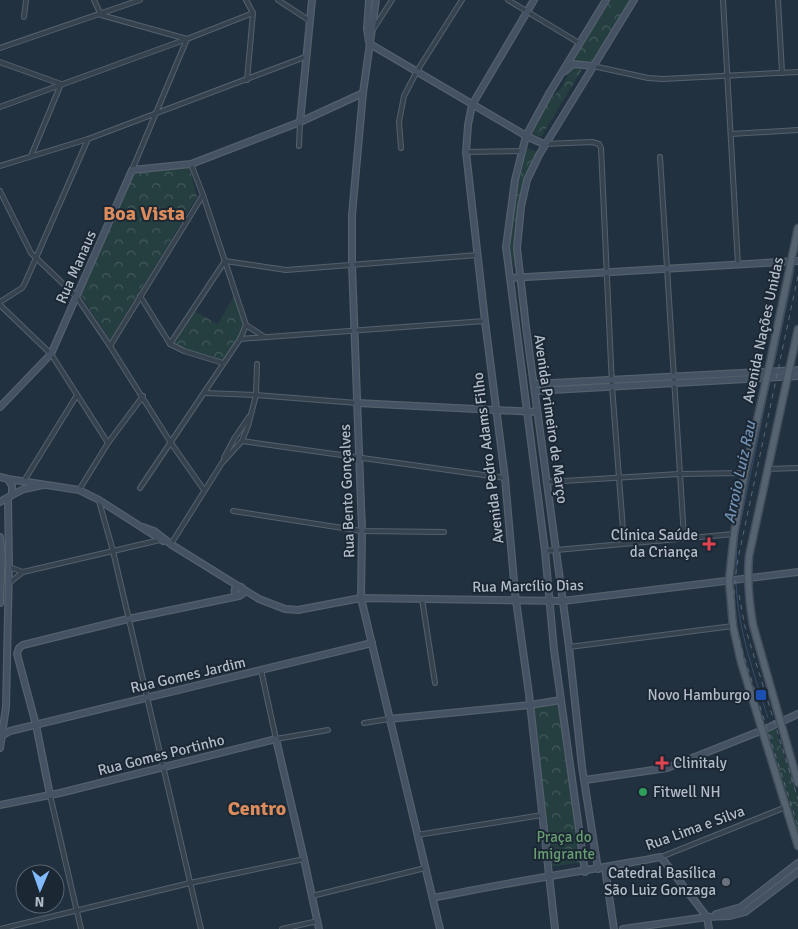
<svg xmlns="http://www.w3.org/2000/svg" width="798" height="929" font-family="Signika,sans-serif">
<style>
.park{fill:url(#park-crowns)}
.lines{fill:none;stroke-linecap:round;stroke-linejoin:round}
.stream{stroke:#354d68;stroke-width:1}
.street-casing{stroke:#55606d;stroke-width:6}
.secondary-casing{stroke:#55606d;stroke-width:8}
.primary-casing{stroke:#434e5b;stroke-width:9}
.street{stroke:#37424f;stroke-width:4}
.secondary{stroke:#445263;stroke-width:5.5}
.primary{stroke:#556270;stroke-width:6}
.rail{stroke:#586777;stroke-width:1;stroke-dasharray:5 5;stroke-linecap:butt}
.health-dot{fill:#e0444e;stroke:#1c2734;stroke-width:2}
.transit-dot{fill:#1a4fb4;stroke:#1c2734;stroke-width:2}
.leisure-dot{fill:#2e9e5b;stroke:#1c2734;stroke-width:2}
.worship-dot{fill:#6b7280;stroke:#1c2734;stroke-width:2}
.labels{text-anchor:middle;stroke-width:4;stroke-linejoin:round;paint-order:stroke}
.street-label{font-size:15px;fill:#b3bdca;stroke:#1c2734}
.poi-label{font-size:15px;fill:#b3bdca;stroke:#1c2734;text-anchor:end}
.park-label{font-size:15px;fill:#689d71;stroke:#1c2734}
.water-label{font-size:16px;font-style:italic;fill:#7190b0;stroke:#1c2734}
.district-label{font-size:20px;font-weight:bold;fill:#dc8c5c;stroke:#1c2734}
</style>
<defs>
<pattern id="park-crowns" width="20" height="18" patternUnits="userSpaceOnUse" patternTransform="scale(1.25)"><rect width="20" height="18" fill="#253f41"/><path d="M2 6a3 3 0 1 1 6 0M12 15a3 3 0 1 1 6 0" fill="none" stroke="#42595b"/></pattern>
</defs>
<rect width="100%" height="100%" fill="#223140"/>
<g class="park">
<path d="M611 0H631L592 61 572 62Z"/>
<path d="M576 67 583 68 541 137 530 133 543 107 562 87 569 73Z"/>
<path d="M527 148 537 152C533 163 527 174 524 185 516 212 514 240 515 268L509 253 512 212Z"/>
<path d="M189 166 197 197 110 340 80 294 133 174Z"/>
<path d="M234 296 244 325 238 338 223 362 185 350 173 344 194 311 218 324Z"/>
<path d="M559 702 582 862 550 867 532 706Z"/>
<path d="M774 725 798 795V838L765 729Z"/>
</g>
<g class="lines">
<g class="stream">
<path d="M774 364 794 270"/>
<path d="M736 571 737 539 770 380"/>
<path d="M736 583C738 630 754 674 768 718"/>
</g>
<g class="street-casing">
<g id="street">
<path d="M94 0 101 15 187 39 132 170"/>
<path d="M246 0 253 13 247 80"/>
<path d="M278 0 310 21"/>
<path d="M508 0 579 43"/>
<path d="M723 0 738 265"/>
<path d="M778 0 782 73"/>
<path d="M24 17 26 0"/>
<path d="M374 28 392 0"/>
<path d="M0 48 140 0"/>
<path d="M0 62 61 84 31 156"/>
<path d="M593 66 648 78 663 79 798 72"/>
<path d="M0 107 187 39 253 13"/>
<path d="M731 134 798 130"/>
<path d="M544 144 592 142 599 144 601 148 612 386 624 543"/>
<path d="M299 146 300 122"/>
<path d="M401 148 399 122 404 96 417 71 462 0"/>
<path d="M466 152 523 151"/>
<path d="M660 157 684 537"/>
<path d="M191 164 203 195 246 325 263 336"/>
<path d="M0 166 88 139 305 57"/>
<path d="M0 191 31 253 76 296 110 346 171 443 204 490"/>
<path d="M140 296 170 344 184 351 223 363"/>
<path d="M0 302 22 288 25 283 88 139"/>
<path d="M0 305 51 354 108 443"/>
<path d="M240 339 485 321"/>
<path d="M170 344 225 261 286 270 478 255"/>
<path d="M110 346 203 195"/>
<path d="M205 393 256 395 357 403"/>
<path d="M242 441 505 478"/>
<path d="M224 458 234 439 249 417"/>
<path d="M767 469 798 468"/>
<path d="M24 481 77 395"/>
<path d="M547 482 679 474 745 473"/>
<path d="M140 488 240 339 246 325"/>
<path d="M79 490 108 443 143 396"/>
<path d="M99 501 113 551 201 929"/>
<path d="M233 511 362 531 444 532"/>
<path d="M171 544 222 463 242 441 248 426 256 395 257 364"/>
<path d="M545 551 734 534"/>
<path d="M9 567 23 572"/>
<path d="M9 583 23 572 160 540"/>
<path d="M422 599 435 683"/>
<path d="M569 647 733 626"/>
<path d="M261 670 276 739 328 730"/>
<path d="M364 723 389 719"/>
<path d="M50 795 81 929"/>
<path d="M417 835 542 815"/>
<path d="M661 857 786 807"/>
<path d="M312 896 425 868"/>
<path d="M0 929 190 883 304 859"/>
<path d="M282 929 318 921"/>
</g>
</g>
<g class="secondary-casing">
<g id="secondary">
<path d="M369 0 367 29 369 42"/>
<path d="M376 0 363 93 352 215V265L362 531 361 598 440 929"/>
<path d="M534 0 472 105 468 125 466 152 485 321 505 478 515 593 529 694 555 929"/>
<path d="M370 44 528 137 544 144"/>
<path d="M565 71 573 64 593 66"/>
<path d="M300 122 312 0"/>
<path d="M510 278 798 261"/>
<path d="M534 384 798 370"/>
<path d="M535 391 798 376"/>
<path d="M357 403 537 412"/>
<path d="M0 407 51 354 132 170 191 164 300 122 363 93"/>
<path d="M0 477 8 479 12 486V495L0 502"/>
<path d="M8 479 79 490 99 500 163 541"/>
<path d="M12 495 24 489 43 485"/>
<path d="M143 527 154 531 172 545 259 599 285 609 298 610 361 598 563 601 798 572"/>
<path d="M0 537 2 556 0 603"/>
<circle cx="239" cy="591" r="4.5"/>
<path d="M389 719 530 705 561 700"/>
<path d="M3 735 10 731 372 643"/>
<path d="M0 748 6 707 9 567 8 499"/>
<path d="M585 780 667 768 763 730 798 714"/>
<path d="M50 795 36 725 17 654 19 648 23 645 128 619 239 596"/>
<path d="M0 805 60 793 276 739 304 859 319 929"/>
<path d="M605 868 614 929"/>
<path d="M598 869 582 767 569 647 526 327 517 248 521 207 527 180 539 155 634 0"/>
<path d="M585 872 554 650 545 551 506 247 515 180 526 136 550 92 606 0"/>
<path d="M433 898C508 882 585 871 661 857L707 917"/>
<path d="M716 914 741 907 798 863"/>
<path d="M707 917 709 929"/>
<path d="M623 929 707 917 730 916 745 912 798 872"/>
</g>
</g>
<g class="primary-casing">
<g id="primary">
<path d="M798 228 768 372 745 473 734 534 729 580 733 626 741 662 798 846"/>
<path d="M798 329 749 556C747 580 749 602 753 625L798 783"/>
</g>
</g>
<use href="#street" class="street"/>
<use href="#secondary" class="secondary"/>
<use href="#primary" class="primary"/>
<g class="rail">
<path d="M798 276 739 554C734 581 732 604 736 631L798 826"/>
<path d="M739 595 745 627 798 799"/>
</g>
</g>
<g class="health-dot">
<path d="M706.5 536.5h5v5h5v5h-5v5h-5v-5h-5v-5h5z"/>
<path d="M659.5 755.5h5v5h5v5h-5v5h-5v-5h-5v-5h5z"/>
</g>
<rect class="transit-dot" x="755" y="689" width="12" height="12" rx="2.5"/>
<circle class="leisure-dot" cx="643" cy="792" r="5"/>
<circle class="worship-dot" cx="726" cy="882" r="5"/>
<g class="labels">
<g class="street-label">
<text transform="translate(76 267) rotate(-66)" y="5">Rua Manaus</text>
<text transform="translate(763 330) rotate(-78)" y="5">Avenida Nações Unidas</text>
<text transform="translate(551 419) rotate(82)" y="5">Avenida Primeiro de Março</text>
<text transform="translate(488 458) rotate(-97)" y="5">Avenida Pedro Adams Filho</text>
<text transform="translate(347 491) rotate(-92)" y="5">Rua Bento Gonçalves</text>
<text transform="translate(528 586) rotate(-1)" y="5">Rua Marcílio Dias</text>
<text transform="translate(188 675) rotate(-13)" y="5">Rua Gomes Jardim</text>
<text transform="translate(161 755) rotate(-14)" y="5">Rua Gomes Portinho</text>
<text transform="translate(695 828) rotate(-20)" y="5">Rua Lima e Silva</text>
</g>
<g class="poi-label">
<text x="698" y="540">Clínica Saúde<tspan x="698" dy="17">da Criança</tspan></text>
<text x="750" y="700">Novo Hamburgo</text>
<text x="673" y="768" text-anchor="start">Clinitaly</text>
<text x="653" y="797" text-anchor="start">Fitwell NH</text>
<text x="716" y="878">Catedral Basílica<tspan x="716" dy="17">São Luiz Gonzaga</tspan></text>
</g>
<g class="park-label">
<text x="564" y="842">Praça do<tspan x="564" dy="17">Imigrante</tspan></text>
</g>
<g class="water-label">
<text transform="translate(739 472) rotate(-78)" y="6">Arroio Luiz Rau</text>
</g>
<g class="district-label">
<text x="144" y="220">Boa Vista</text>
<text x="257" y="815">Centro</text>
</g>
</g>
<g transform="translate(40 889) rotate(182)"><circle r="24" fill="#1c2734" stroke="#586370"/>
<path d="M0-4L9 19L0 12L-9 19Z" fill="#83bbff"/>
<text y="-8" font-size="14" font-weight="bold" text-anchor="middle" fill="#b3bdca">N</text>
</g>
</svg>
